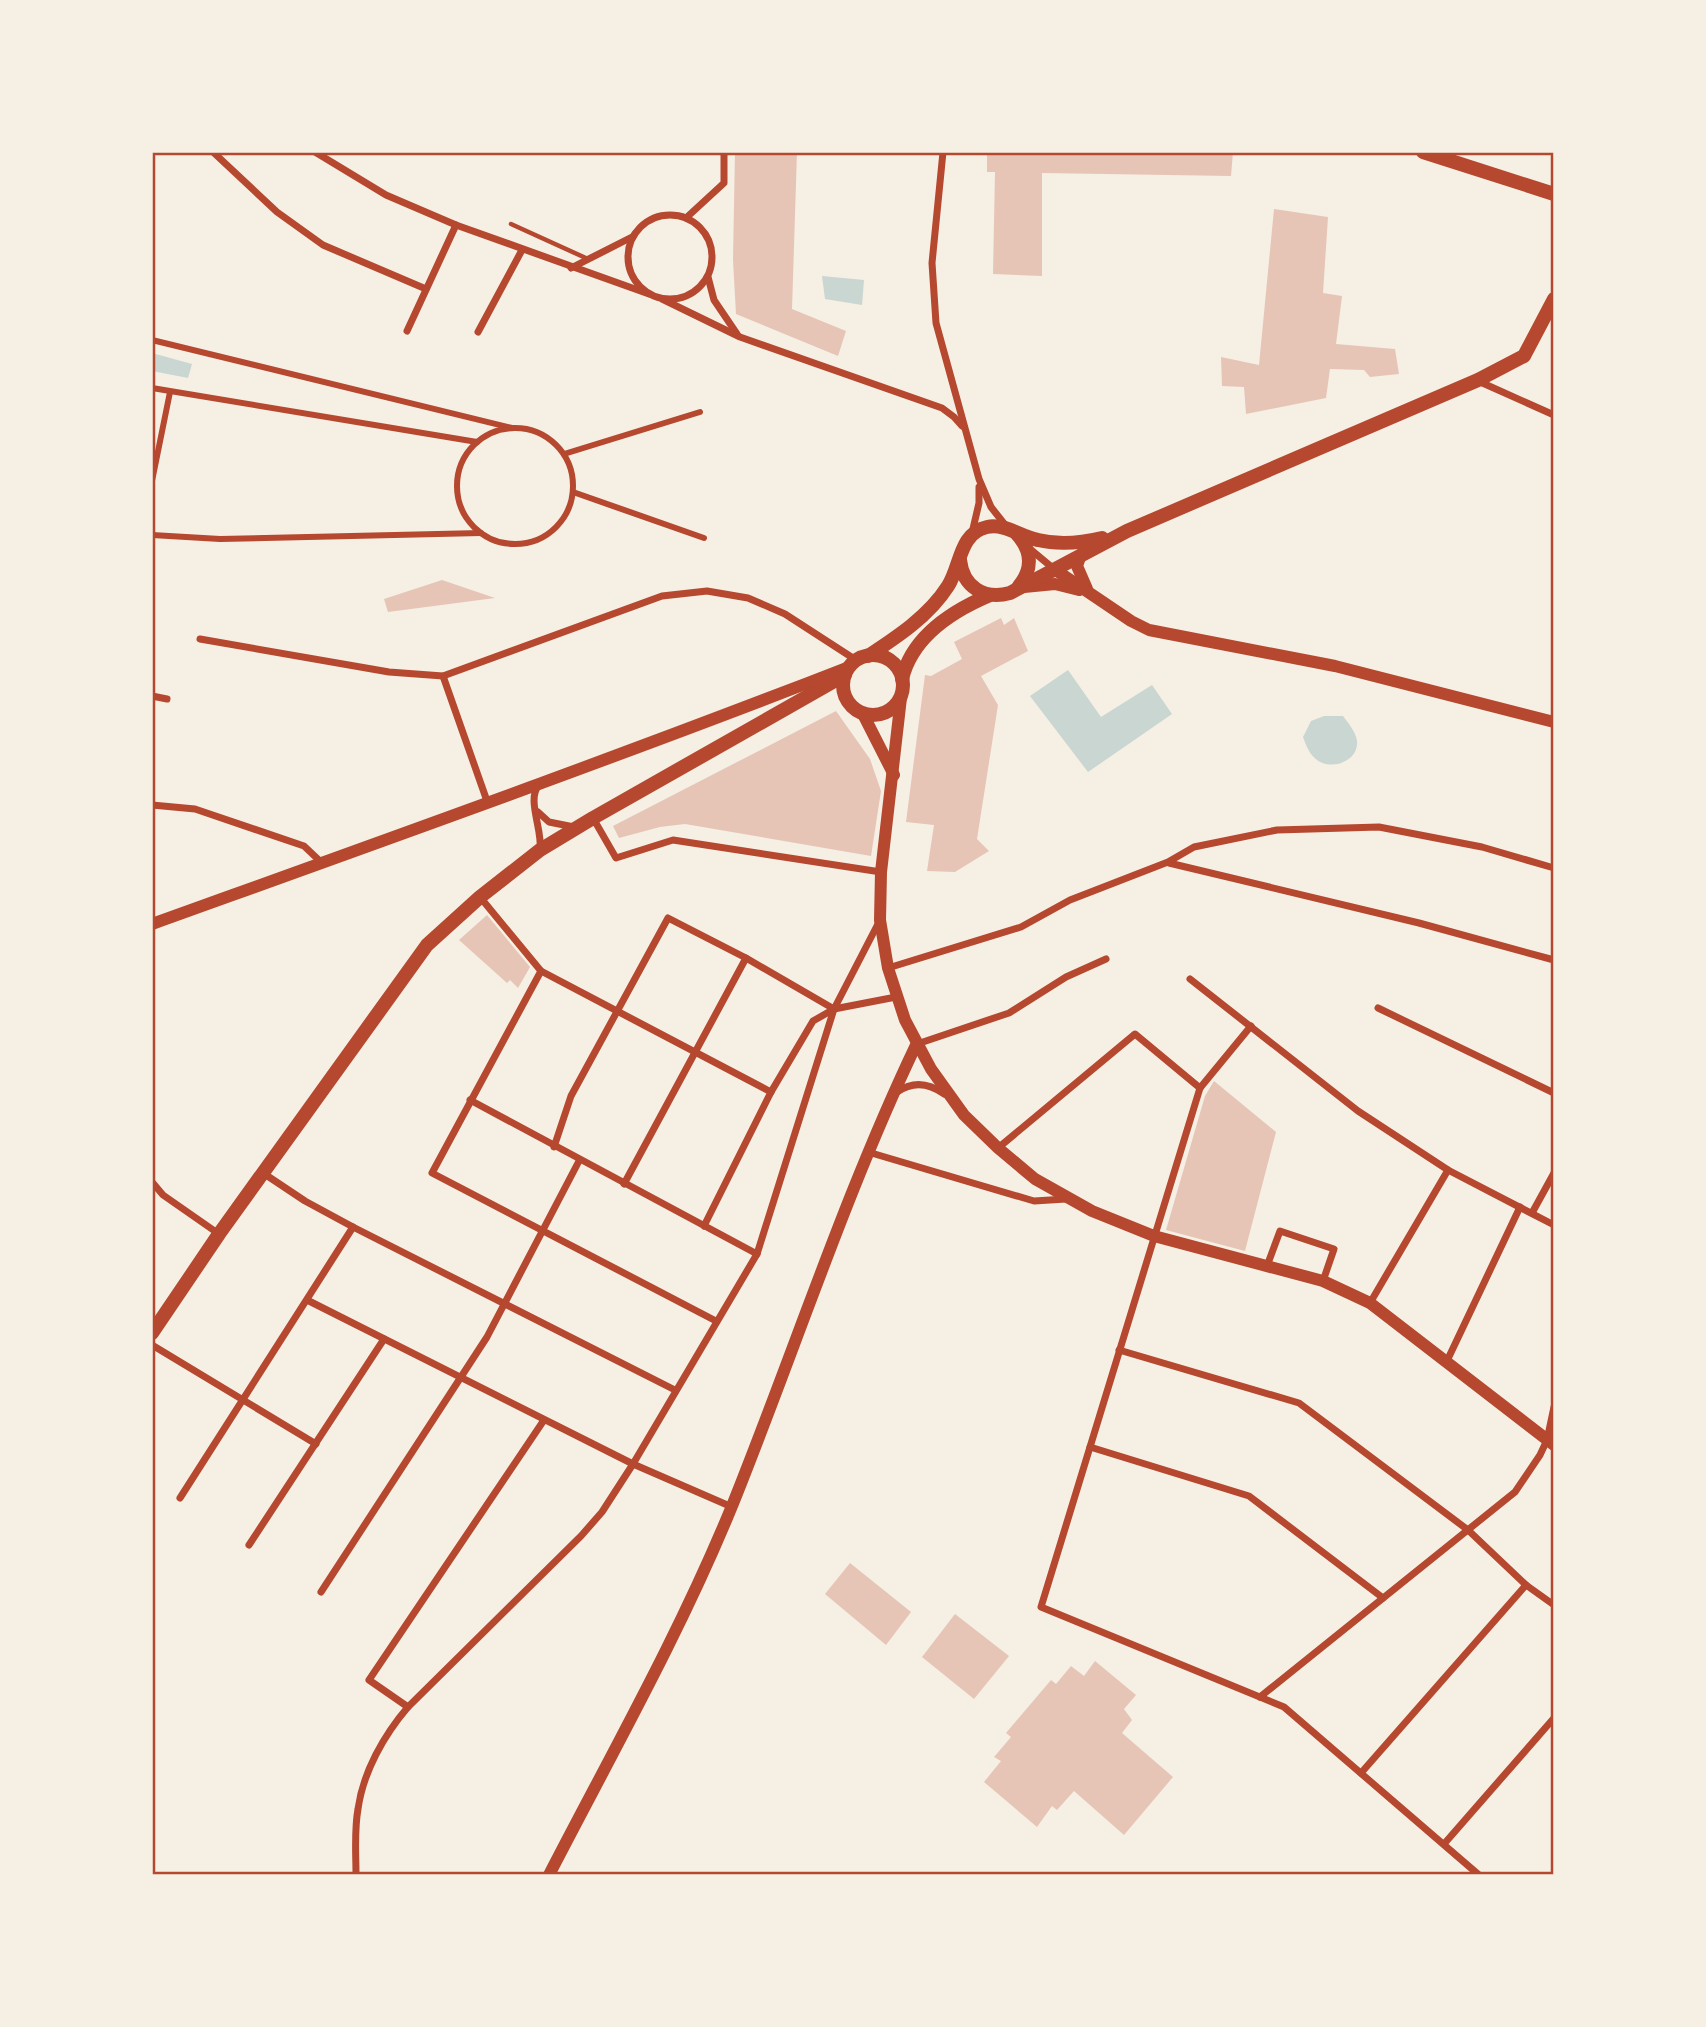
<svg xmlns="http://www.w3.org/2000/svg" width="1706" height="2027" font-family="Overpass,sans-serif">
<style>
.water{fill:#c9d6d2}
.building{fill:#e6c5b7}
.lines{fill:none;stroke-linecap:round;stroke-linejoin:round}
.service{stroke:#b5482f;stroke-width:4.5}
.pedestrian{stroke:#b5482f;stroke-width:6}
.minor{stroke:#b5482f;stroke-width:7}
.tertiary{stroke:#b5482f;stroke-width:12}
.secondary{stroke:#b5482f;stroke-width:14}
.neatline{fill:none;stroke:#b5482f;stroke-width:2.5}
</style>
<rect width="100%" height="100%" fill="#f6efe4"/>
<g class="water">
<path d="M822 276 864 280 862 305 825 299Z"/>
<path d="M152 353 192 364 188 378 152 371Z"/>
<path d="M1068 670 1101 717 1152 685 1172 714 1088 772 1030 696Z"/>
<path d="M1324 716H1343C1348 723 1356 732 1357 741 1359 761 1332 771 1317 760 1309 754 1306 745 1303 737L1311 721Z"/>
</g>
<g class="building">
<path d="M735 152H797L792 309 846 331 838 356 736 314 733 260Z"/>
<path d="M987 152H1233L1231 176 1042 173V276L993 274 995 172H987Z"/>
<path d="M1274 209 1328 217 1323 293 1342 296 1336 344 1395 349 1399 374 1370 377 1364 370 1330 369 1326 398 1246 414 1244 387 1222 386 1221 357 1259 365Z"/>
<path d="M442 580 495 598 388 612 384 599Z"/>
<path d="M1001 618 1004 625 1014 618 1028 651 981 676 998 705 977 839 989 851 955 872 927 871 934 825 906 822 925 675 931 676 962 659 954 642Z"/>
<path d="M836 711 870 759 881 791 871 856 685 824 660 827 619 838 613 826Z"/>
<path d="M487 915 530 967 518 988 510 980 507 983 459 940Z"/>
<path d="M1214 1081 1276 1132 1245 1251 1166 1230 1205 1096Z"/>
<path d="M850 1563 911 1612 886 1645 825 1594Z"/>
<path d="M955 1614 1009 1656 974 1699 922 1657Z"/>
<path d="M1095 1661 1136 1695 1124 1709 1132 1720 1122 1733 1173 1777 1124 1835 1074 1791 1057 1810 1052 1806 1037 1827 984 1782 1001 1761 994 1757 1011 1737 1006 1733 1051 1680 1056 1684 1071 1666 1084 1676Z"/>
</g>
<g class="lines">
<path class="service" d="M511 224 588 259"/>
<g class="pedestrian">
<path d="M152 340 512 428"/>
<path d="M152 388 477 442"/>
<circle cx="515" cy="486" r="58"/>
<path d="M564 454 700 412"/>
<path d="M152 481 170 392"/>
<path d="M573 492 704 538"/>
<path d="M152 535 220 539 481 533"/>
</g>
<g class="minor">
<path d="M213 152 277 212 323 245 426 289"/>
<path d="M315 152 386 195 456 225 649 294"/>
<path d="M943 152 932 263 936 323 979 479 991 507 1006 526"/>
<circle cx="670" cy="257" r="42"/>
<path d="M686 218 724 183V152"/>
<path d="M571 268 632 237"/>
<path d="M708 277 714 300 737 334"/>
<path d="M662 299 740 337 942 408 954 417 962 426"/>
<path d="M407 331 456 225"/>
<path d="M478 332 522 250"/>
<path d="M1478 381 1554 415"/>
<path d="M972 533 979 503V487"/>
<path d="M1030 549 1054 569"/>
<path d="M200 639 389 672 443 676 662 596 707 591 748 598 785 614 856 660"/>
<path d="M443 676 487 801"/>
<path d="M152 696 167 699"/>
<path d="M539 785C526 799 543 830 540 850"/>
<path d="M152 805 195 809 304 846 322 863"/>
<path d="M538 812 549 822 574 827"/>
<path d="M593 818 616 858 673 840 881 872"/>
<path d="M1169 863 1419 923 1554 960"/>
<path d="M480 897 541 971 771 1092"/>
<path d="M888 968 1021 927 1070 900 1168 862 1194 847 1277 830 1379 827 1482 847 1554 868"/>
<path d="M541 971 432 1173 716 1321"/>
<path d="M1190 979 1358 1111 1448 1170 1554 1225"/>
<path d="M1378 1008 1554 1093"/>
<path d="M1251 1026 1200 1088 1041 1607 1284 1707 1479 1875"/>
<path d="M917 1044 1009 1013 1066 977 1106 959"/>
<path d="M897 1092C913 1081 929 1083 944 1094"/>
<path d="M470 1100 757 1254"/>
<path d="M554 1147 571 1096 668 918 746 958 834 1009"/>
<path d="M998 1148 1135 1034 1200 1088"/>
<path d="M868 1152 1034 1201 1066 1199"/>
<path d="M263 1173 305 1201 353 1227 675 1390"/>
<path d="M152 1182 163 1195 219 1234"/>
<path d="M624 1184 746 958"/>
<path d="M1532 1213 1554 1173"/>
<path d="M704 1226 771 1092 813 1021 834 1009 896 997"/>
<path d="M1267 1266 1280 1231 1334 1249 1323 1281"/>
<path d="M307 1300 633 1464 732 1507"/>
<path d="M1370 1303 1448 1170"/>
<path d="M152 1345 316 1444"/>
<path d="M1119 1350 1299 1403 1468 1530 1526 1585 1554 1605"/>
<path d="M1446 1363 1520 1207"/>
<path d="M1090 1447 1249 1496 1383 1598"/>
<path d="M180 1498 353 1227"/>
<path d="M249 1545 384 1339"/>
<path d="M321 1592 487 1337 579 1161"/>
<path d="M1260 1697 1515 1492 1540 1455 1547 1440 1554 1407"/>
<path d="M408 1707 369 1680 544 1420"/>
<path d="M1361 1773 1526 1585"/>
<path d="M1444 1844 1554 1718"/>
<path d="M356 1875C356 1853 354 1831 358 1809 363 1772 384 1735 408 1707L581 1536 602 1512 633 1464 757 1254 834 1009 880 920"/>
</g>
<g class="tertiary">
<path d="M1081 554 1077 566 1087 589"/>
<path d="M1054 569 1131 621 1149 630 1335 666 1554 722"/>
<path d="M1024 587 1055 584 1079 590"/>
<path d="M902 689 881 872 880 920 888 968 905 1020 931 1069 964 1115 998 1148 1035 1179 1092 1211 1154 1236 1323 1281 1370 1303 1554 1445"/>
<path d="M863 714 894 775"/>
<path d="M152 924C385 840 618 757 849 667"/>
<path d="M549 1875C612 1753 680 1633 732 1506 794 1352 845 1194 916 1045"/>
</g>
<g class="secondary">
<path d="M1423 152 1554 194"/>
<path d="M1016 533C1031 549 1034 568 1019 586"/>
<path d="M960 560C963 587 984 600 1010 593L1127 531 1478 380 1524 356 1554 299"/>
<circle cx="873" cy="685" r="30"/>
<path d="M868 656C897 637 929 616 948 586 961 566 959 533 987 527 1005 523 1021 537 1038 540 1059 545 1081 543 1102 538"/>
<path d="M902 679C912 637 952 611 990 595"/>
<path d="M152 1333 219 1234 427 945 480 897 540 850 593 818 845 675"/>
</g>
</g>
<rect width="1706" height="2027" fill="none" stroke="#f6efe4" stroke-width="308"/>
<rect x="154" y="154" width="1398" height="1719" class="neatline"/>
</svg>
